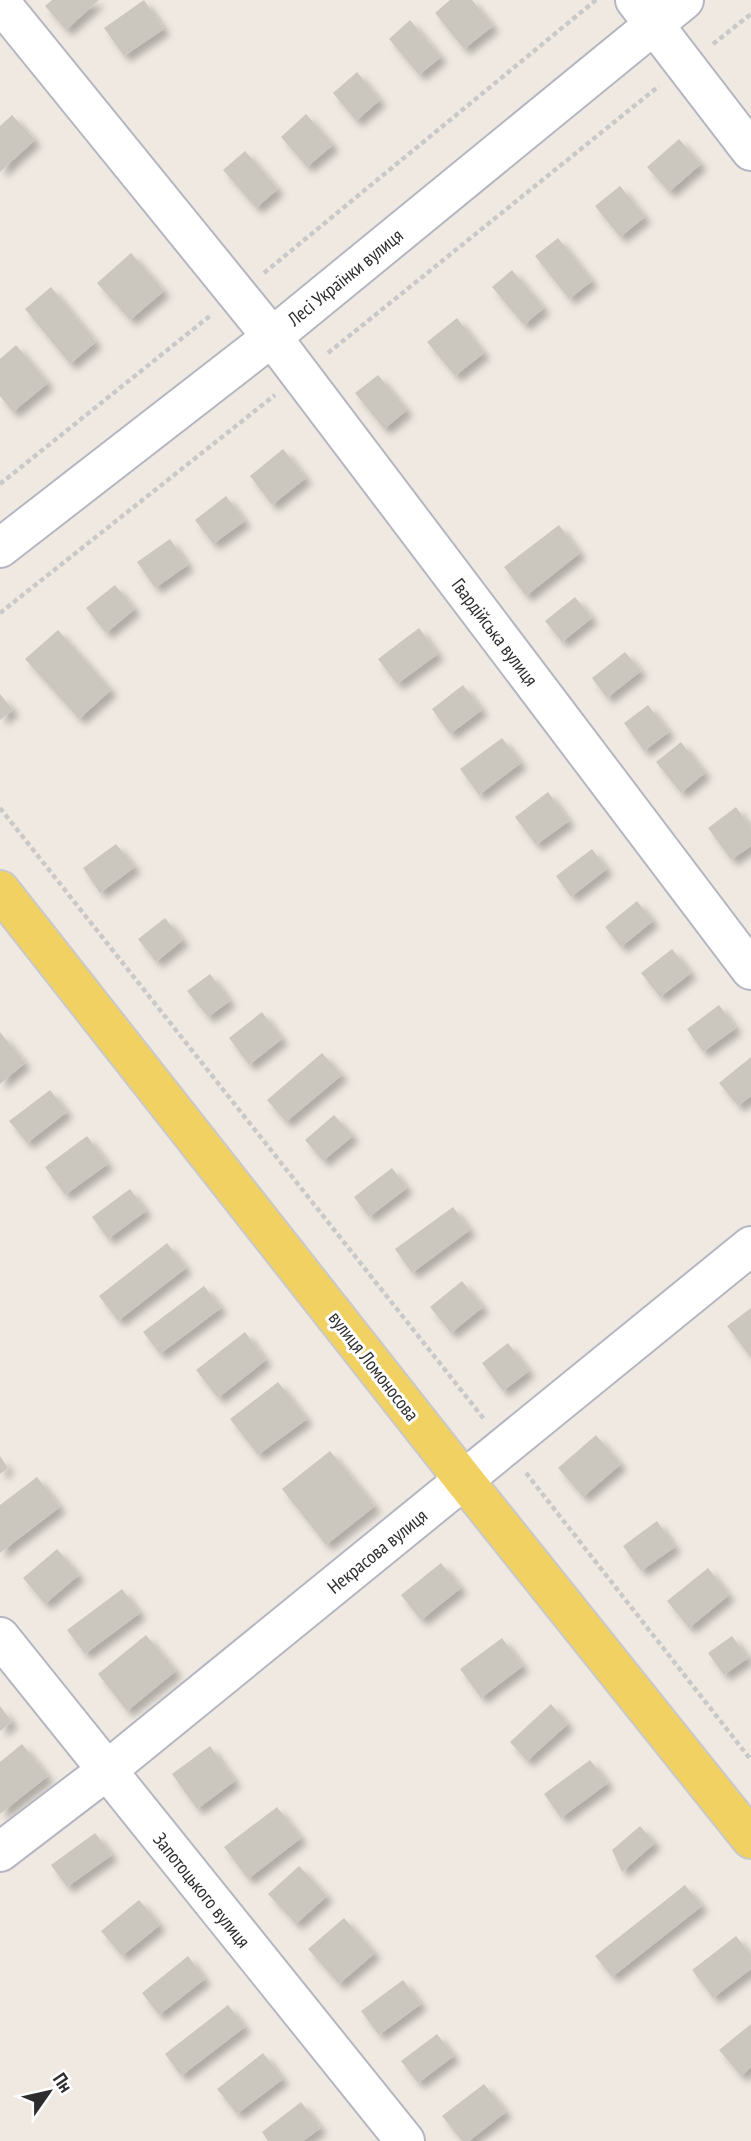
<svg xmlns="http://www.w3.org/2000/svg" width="751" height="2141" font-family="'PT Sans Narrow',sans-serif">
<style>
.building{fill:#cbc7bf;filter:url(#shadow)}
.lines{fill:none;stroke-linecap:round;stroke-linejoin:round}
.minor-casing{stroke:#b4b7c1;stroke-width:42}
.major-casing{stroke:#c9c9c9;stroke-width:42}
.path{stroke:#c9c9c9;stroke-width:4.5;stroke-dasharray:5 3.5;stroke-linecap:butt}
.minor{stroke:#fff;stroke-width:38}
.major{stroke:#f2d163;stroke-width:38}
.labels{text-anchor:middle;stroke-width:6;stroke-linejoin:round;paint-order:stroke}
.street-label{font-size:19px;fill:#2e2e2e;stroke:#fff}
</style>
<defs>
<filter id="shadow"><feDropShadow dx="6" dy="6" stdDeviation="3.5" flood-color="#0004"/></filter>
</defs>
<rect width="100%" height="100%" fill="#efe9e1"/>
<g class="building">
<path d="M52 0H99L66 30 45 6Z"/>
<path d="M144 0 164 29 124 56 104 28Z"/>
<path d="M450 0H472L493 26 464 49 435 13Z"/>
<path d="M410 20 441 57 419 75 389 39Z"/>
<path d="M357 72 380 100 356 121 333 93Z"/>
<path d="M306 114 333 145 307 167 281 137Z"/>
<path d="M12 115 35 140 0 172V126Z"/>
<path d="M679 139 701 164 669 192 647 167Z"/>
<path d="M245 151 278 189 256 208 223 170Z"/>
<path d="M620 186 645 217 620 237 595 206Z"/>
<path d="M558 238 592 281 569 299 535 256Z"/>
<path d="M131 253 164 291 130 320 97 283Z"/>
<path d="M512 270 544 308 524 325 492 287Z"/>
<path d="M51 287 96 342 70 364 25 309Z"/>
<path d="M457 318 484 353 455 376 427 342Z"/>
<path d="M16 345 48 383 13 412 0 396V359Z"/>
<path d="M378 375 407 410 384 429 355 393Z"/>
<path d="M283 449 306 478 272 505 250 476Z"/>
<path d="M226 496 245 521 213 544 195 520Z"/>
<path d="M559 525 580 553 526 596 504 567Z"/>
<path d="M170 539 188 565 155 588 137 562Z"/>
<path d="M115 585 135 609 106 633 86 608Z"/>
<path d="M575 597 592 618 562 642 545 621Z"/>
<path d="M419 628 438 654 397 684 378 659Z"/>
<path d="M58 630 111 690 79 719 25 659Z"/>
<path d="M625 652 641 671 607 698 592 678Z"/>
<path d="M463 685 482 710 450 734 432 709Z"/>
<path d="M0 694 13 710 0 720Z"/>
<path d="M648 705 669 732 644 751 624 723Z"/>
<path d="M502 738 521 763 479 795 460 769Z"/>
<path d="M681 742 705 773 681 793 656 762Z"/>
<path d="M548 792 569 821 536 845 515 817Z"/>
<path d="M736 807 751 828V846L731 860 708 828Z"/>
<path d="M116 844 135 867 100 893 83 868Z"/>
<path d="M592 849 607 869 571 897 556 876Z"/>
<path d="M637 901 653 921 621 947 605 927Z"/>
<path d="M165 918 183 940 156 962 138 939Z"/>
<path d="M672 949 691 973 660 997 641 973Z"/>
<path d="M210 974 230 1001 208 1017 187 991Z"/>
<path d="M719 1005 736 1028 703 1052 687 1029Z"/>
<path d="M262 1012 282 1039 249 1065 229 1038Z"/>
<path d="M0 1032 25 1063 0 1084Z"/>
<path d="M322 1053 342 1075 286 1122 267 1100Z"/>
<path d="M751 1057V1096L738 1106 719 1083Z"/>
<path d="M50 1090 67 1112 27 1143 9 1121Z"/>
<path d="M334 1115 353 1136 323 1161 305 1140Z"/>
<path d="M87 1136 108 1164 65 1195 45 1167Z"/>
<path d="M392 1168 407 1188 369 1217 354 1197Z"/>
<path d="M130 1189 146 1211 108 1239 92 1217Z"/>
<path d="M453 1207 470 1230 412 1273 395 1249Z"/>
<path d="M167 1243 186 1268 118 1321 99 1296Z"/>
<path d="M462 1281 483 1307 451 1333 430 1307Z"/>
<path d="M204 1286 221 1308 160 1354 143 1332Z"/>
<path d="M751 1308V1358L727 1326Z"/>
<path d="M245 1332 266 1360 218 1398 196 1370Z"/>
<path d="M508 1343 529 1371 503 1391 482 1363Z"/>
<path d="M278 1382 307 1419 258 1455 230 1419Z"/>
<path d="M596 1435 621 1464 583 1497 558 1468Z"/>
<path d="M330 1451 375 1506 326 1545 282 1489Z"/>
<path d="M0 1456 8 1468 0 1474Z"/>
<path d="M37 1477 60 1507 0 1553V1505Z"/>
<path d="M657 1521 675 1547 641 1571 623 1546Z"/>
<path d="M57 1549 79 1575 45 1604 23 1578Z"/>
<path d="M441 1563 461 1588 421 1620 401 1595Z"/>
<path d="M708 1568 729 1595 689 1628 667 1601Z"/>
<path d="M122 1589 140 1613 85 1654 67 1630Z"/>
<path d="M146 1635 176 1671 127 1711 98 1674Z"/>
<path d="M732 1636 748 1658 724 1675 708 1653Z"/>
<path d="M502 1638 523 1666 481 1698 460 1669Z"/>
<path d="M551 1704 568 1724 527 1761 510 1742Z"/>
<path d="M0 1706 12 1722 0 1731Z"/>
<path d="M22 1744 48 1776 0 1814V1762Z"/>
<path d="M210 1746 235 1781 197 1809 172 1774Z"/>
<path d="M590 1760 608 1783 561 1818 544 1794Z"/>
<path d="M277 1807 301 1838 248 1879 224 1847Z"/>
<path d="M640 1826 655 1843 622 1872 612 1850Z"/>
<path d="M95 1833 112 1855 67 1887 51 1865Z"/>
<path d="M299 1866 327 1896 296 1924 268 1894Z"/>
<path d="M685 1885 702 1906 612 1977 595 1956Z"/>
<path d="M139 1900 160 1925 122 1956 101 1931Z"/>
<path d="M344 1918 375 1953 339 1984 308 1949Z"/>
<path d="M736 1936 751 1955V1969L713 1998 692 1970Z"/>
<path d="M188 1956 205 1979 159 2015 142 1993Z"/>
<path d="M403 1980 421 2004 379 2035 361 2011Z"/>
<path d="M228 2005 245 2027 181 2076 165 2054Z"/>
<path d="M751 2024V2067L741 2076 719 2050Z"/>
<path d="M437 2034 454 2056 418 2083 401 2061Z"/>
<path d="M263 2053 283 2079 237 2114 217 2089Z"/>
<path d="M484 2084 506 2112 469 2141H462L442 2116Z"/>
<path d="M301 2102 321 2128 303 2141H268L262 2132Z"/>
</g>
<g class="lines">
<g class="minor-casing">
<g id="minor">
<path d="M635 0 751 151"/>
<path d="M0 2 272 337 751 970"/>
<path d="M0 548 272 337 684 0"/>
<path d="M0 1637 405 2141"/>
<path d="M0 1852 106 1771 751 1246"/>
</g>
</g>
<g class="major-casing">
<path id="major" d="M0 890 464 1480 751 1839"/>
</g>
<g class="path">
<path d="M713 44 751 14"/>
<path d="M264 273 596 0"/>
<path d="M328 353 659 86"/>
<path d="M0 484 211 315"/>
<path d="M0 613 275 395"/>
<path d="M0 808 484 1419"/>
<path d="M526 1473 751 1760"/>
</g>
<use href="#minor" class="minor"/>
<use href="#major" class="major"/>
</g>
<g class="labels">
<g class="street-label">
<text transform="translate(345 277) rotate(-39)" y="7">Лесі Українки вулиця</text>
<text transform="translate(495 632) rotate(53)" y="7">Гвардійська вулиця</text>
<text transform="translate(374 1366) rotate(52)" y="7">вулиця Ломоносова</text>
<text transform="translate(377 1551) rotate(-39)" y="7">Некрасова вулиця</text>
<text transform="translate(202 1890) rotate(51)" y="7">Запотоцького вулиця</text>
</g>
</g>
<g transform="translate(49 2092) rotate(56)" stroke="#ffffff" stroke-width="5" paint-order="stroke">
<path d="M0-5L12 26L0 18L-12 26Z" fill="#2e2e2e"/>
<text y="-10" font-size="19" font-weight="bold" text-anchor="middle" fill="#2e2e2e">Пн</text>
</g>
</svg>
